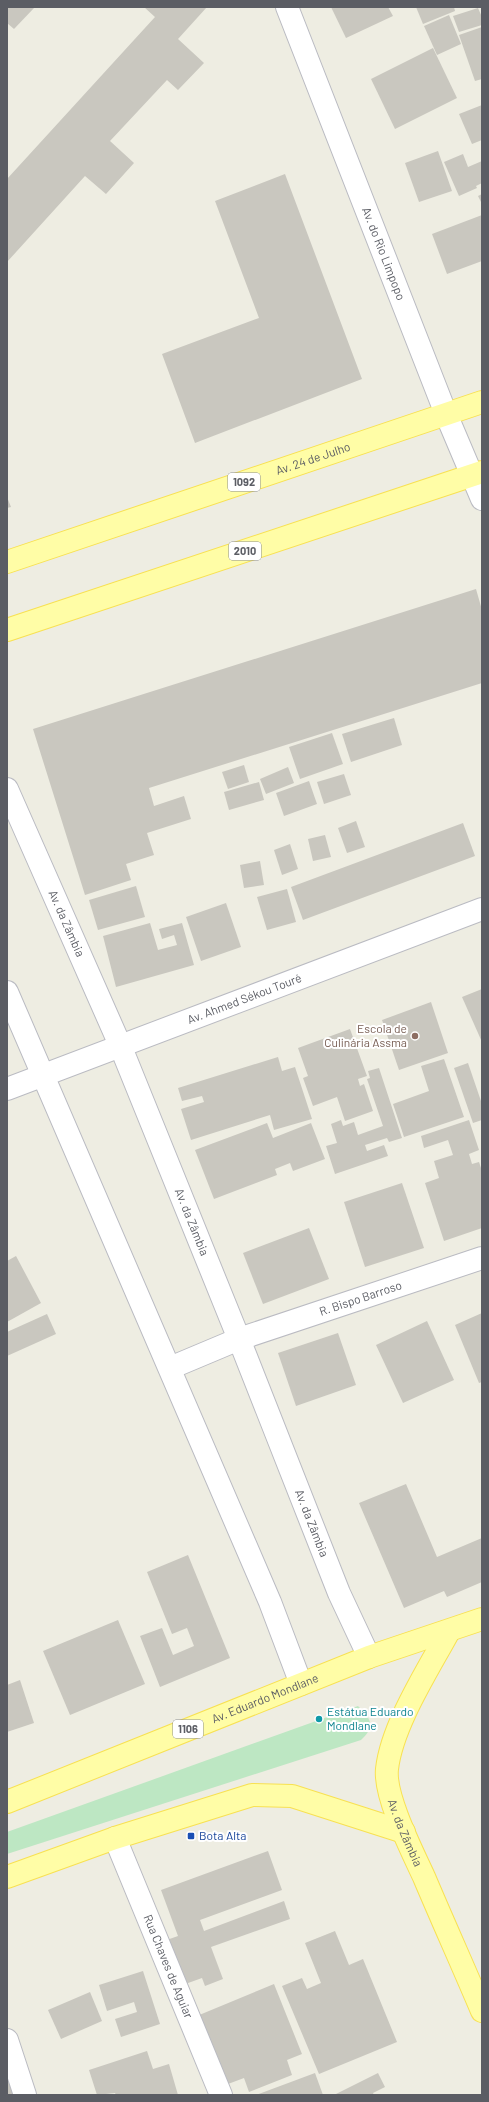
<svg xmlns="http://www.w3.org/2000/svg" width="489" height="2102" font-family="Barlow,sans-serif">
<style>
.green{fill:#bde7c3}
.building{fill:#c9c7bf}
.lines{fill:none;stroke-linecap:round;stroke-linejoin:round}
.minor-casing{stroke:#babbc2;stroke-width:24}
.major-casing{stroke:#f8e152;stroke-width:24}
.minor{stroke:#fff;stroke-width:22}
.major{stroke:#fffda6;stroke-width:22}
.education-dot{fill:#8d6e63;stroke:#fff;stroke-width:1.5}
.culture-dot{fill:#0f9aa8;stroke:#fff;stroke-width:1.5}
.transit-dot{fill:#1a4fb4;stroke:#fff;stroke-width:1.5}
.labels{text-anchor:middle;stroke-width:4;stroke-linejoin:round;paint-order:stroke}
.shield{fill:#fff;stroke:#8c8e92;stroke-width:1}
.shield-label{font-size:11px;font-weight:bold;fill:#5b5d64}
.street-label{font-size:12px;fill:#5b5d64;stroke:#fff}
.education-label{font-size:12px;fill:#785e54;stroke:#fff;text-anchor:end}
.culture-label{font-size:12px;fill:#0d838f;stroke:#fff;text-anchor:start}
.transit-label{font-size:12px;fill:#164399;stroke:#fff;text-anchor:start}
</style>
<rect width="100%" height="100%" fill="#eeede2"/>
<path class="green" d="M358 1706C371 1719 376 1726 361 1740L7 1854V1832Z"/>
<g class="building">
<path d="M7 7H35L14 29 7 23Z"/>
<path d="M144 7H207L178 39 204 63 178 90 167 80 110 141 134 163 106 194 85 176 7 262V179L155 17Z"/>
<path d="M331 7H388L393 16 346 38Z"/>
<path d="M416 7H454L455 11 423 24Z"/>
<path d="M478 8 482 17V25L459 32 453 16Z"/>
<path d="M449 15 461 44 437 55 424 26Z"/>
<path d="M482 27V79L475 81 459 35Z"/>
<path d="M433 48 457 98 395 129 371 79Z"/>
<path d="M482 105V140L472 144 459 114Z"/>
<path d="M438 151 452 191 419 202 405 163Z"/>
<path d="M463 154 468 167 482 161V183L476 186 477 188 459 196 444 162Z"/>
<path d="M285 174 362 379 195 443 162 354 259 318 215 201Z"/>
<path d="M482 194V204L478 196Z"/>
<path d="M482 215V261L447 274 432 234Z"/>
<path d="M7 497 11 507 7 508Z"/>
<path d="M476 589 482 610V683L149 788 154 806 184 796 191 819 147 833 154 855 126 864 131 880 85 895 33 729Z"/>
<path d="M394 718 402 745 351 762 342 734Z"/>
<path d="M332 733 343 764 300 779 289 747Z"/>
<path d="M244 765 249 782 228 789 222 772Z"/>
<path d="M288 767 294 783 266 794 260 779Z"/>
<path d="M344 774 351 795 324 804 317 782Z"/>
<path d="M309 781 317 804 284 816 276 793Z"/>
<path d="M259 782 264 800 229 810 224 792Z"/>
<path d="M356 821 365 847 347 853 338 828Z"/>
<path d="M463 823 475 856 303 920 291 887Z"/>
<path d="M325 835 331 857 313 861 308 839Z"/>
<path d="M290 844 298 869 282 875 274 850Z"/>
<path d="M260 861 264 885 244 888 240 865Z"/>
<path d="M136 886 145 917 98 930 89 900Z"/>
<path d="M287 889 296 922 267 930 257 897Z"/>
<path d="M226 903 241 947 201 961 186 917Z"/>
<path d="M150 923 158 950 177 945 174 935 162 939 159 929 182 923 194 965 116 987 103 936Z"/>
<path d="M482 989V1042L462 997Z"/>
<path d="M431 1002 448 1053 399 1070 382 1020Z"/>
<path d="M350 1029 367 1076 358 1079 360 1086 364 1084 373 1111 345 1121 337 1097 313 1106 303 1078 308 1076 298 1048Z"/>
<path d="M278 1057 282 1071 295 1067 312 1119 274 1130 270 1115 191 1140 181 1109 204 1102 202 1096 182 1101 178 1088Z"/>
<path d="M444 1059 464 1117 404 1137 393 1104 429 1091 421 1066Z"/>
<path d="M468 1063 482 1104V1120L473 1123 454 1068Z"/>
<path d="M379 1068 402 1138 389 1142 387 1138 365 1145 367 1151 384 1145 388 1156 335 1174 326 1146 337 1143 331 1124 341 1120 343 1126 354 1122 358 1135 383 1126 367 1079 370 1078 368 1071Z"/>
<path d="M469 1120 479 1150 469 1154 472 1164 479 1162 482 1171V1228L444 1241 425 1183 439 1178 434 1161 453 1155 448 1140 424 1148 421 1136Z"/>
<path d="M267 1123 273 1138 311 1123 325 1159 293 1171 290 1163 275 1169 277 1175 214 1199 195 1150Z"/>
<path d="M402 1183 424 1248 365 1267 344 1202Z"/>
<path d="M309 1228 329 1279 263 1304 243 1253Z"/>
<path d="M16 1256 41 1303 7 1322V1261Z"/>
<path d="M482 1313V1382L479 1383 455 1325Z"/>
<path d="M47 1314 56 1334 7 1356V1332Z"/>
<path d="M427 1321 454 1380 403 1403 376 1345Z"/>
<path d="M338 1333 356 1385 296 1406 278 1353Z"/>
<path d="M406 1484 437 1557 482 1538V1582L447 1597 444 1591 404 1608 359 1503Z"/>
<path d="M188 1555 230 1658 160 1687 140 1636 162 1628 173 1655 194 1646 187 1628 172 1634 147 1572Z"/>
<path d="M118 1620 145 1684 70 1715 43 1651Z"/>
<path d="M20 1680 34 1723 7 1732V1685Z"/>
<path d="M268 1851 282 1890 200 1920 204 1931 284 1901 290 1919 211 1947 223 1979 205 1986 202 1978 177 1987 161 1942 178 1936 161 1890Z"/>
<path d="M335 1931 349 1965 363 1959 397 2042 319 2074 282 1986 302 1978 307 1989 321 1983 305 1943Z"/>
<path d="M143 1971 160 2024 121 2037 115 2019 137 2012 134 2002 107 2011 99 1985Z"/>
<path d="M274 1984 302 2054 287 2060 292 2075 249 2092 244 2078 220 2087 192 2018Z"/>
<path d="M90 1992 102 2021 61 2039 48 2010Z"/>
<path d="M147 2051 153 2069 169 2064 178 2095H116L115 2093 97 2095 89 2070Z"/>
<path d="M7 2072 16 2095H7Z"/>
<path d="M315 2073 323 2095H256Z"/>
<path d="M378 2073 385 2087 373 2093 374 2095H334Z"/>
</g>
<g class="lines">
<g class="minor-casing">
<g id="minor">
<path id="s1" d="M287 7 446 414 482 499"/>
<path id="s2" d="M7 789 120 1045 239 1339 339 1593 369 1657"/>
<path d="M7 992 270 1602 301 1684"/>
<path id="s3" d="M7 1089 482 909"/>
<path id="s4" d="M170 1368 239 1339 482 1258"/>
<path id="s5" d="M115 1838 221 2095"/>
<path d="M7 2040 25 2095"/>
</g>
</g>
<g class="major-casing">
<g id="major">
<path id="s6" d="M7 562 482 402"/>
<path d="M7 630 482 472"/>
<path id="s7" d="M449 1631C428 1670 392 1725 387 1769 384 1796 412 1851 424 1877 443 1922 463 1966 482 2011"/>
<path id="s8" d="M7 1802 369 1657 482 1619"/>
<path d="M7 1877 115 1838 252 1795 292 1796 404 1832"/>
</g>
</g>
<use href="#minor" class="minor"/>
<use href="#major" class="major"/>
</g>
<circle class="education-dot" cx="415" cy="1036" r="4"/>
<circle class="culture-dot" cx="319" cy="1719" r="4"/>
<rect class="transit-dot" x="187" y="1832" width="8" height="8" rx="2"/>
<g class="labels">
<g class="shield">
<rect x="228" y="473" width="32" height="18" rx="3"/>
<rect x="229" y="542" width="32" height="18" rx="3"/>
<rect x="173" y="1720" width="30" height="18" rx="3"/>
</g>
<g class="shield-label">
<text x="244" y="486">1092</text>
<text x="245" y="555">2010</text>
<text x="188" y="1733">1106</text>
</g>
<g class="street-label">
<text dy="4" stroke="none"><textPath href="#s1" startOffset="265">Av. do Rio Limpopo</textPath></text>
<text dy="4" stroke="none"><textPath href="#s6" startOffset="323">Av. 24 de Julho</textPath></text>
<text dy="4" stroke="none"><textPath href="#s2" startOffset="147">Av. da Zâmbia</textPath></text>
<text dy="4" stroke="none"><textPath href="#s3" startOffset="254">Av. Ahmed Sékou Touré</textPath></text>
<text dy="4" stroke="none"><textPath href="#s2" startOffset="471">Av. da Zâmbia</textPath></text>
<text dy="4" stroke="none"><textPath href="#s4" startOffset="203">R. Bispo Barroso</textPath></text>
<text dy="4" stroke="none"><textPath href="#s2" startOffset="795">Av. da Zâmbia</textPath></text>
<text dy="4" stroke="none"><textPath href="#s8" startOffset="278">Av. Eduardo Mondlane</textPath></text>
<text dy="4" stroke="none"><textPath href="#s7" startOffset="219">Av. da Zâmbia</textPath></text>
<text dy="4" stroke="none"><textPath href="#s5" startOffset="139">Rua Chaves de Aguiar</textPath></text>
</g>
<g class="education-label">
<text x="407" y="1033">Escola de<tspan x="407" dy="14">Culinária Assma</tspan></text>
</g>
<g class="culture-label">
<text x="327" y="1716">Estátua Eduardo<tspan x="327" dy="14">Mondlane</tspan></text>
</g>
<g class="transit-label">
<text x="199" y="1840">Bota Alta</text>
</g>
</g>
<rect width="489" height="2102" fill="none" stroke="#5b5d64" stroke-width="16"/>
</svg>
